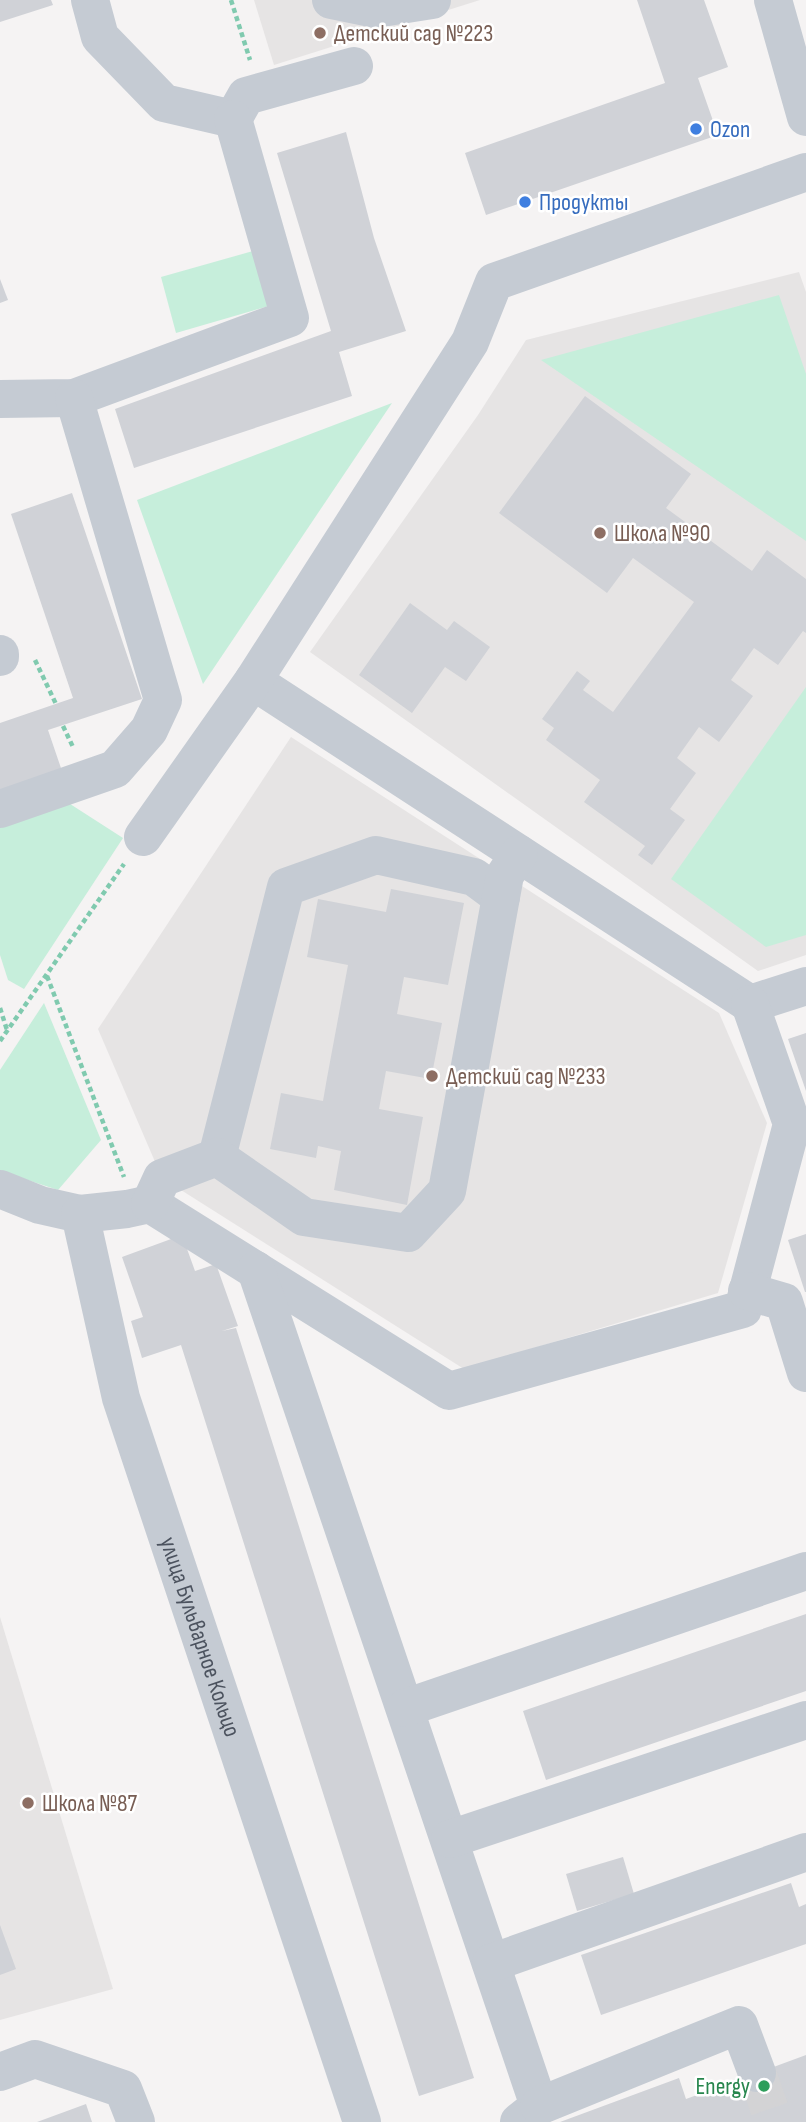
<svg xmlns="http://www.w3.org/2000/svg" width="806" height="2122" font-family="'Sofia Sans Condensed',sans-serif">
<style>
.education{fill:#e6e4e4}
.green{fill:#c6eedb}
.building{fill:#d0d2d7}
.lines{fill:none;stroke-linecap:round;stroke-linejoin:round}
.minor-tunnel{stroke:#d3d3d5;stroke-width:38;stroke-dasharray:38 19;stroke-linecap:butt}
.path{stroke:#80caaf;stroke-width:4.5;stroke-dasharray:5 3.5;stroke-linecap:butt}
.minor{stroke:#c5cbd3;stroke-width:38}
.education-dot{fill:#8d6e63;stroke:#fff;stroke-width:2.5}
.shop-dot{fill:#3f7fe0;stroke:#fff;stroke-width:2.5}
.leisure-dot{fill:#2e9e5b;stroke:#fff;stroke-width:2.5}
.labels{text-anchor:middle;stroke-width:5;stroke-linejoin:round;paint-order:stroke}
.education-label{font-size:24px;fill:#785e54;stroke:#fff;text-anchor:start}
.shop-label{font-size:24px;fill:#366cbe;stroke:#fff;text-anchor:start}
.street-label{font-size:24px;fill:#4c535f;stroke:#fff}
.leisure-label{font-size:24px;fill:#27864d;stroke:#fff;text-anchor:end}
</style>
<rect width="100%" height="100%" fill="#f5f3f3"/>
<g class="education">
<path d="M254 0H480L274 65Z"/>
<path d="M799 272 806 292V955L758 971 310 652 478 415 526 340Z"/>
<path d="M291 737 719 1013 767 1123 718 1293 464 1369 162 1178 98 1029Z"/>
<path d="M0 1617 113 1989 0 2020Z"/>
</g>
<g class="green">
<path d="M253 251 269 306 176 333 161 277Z"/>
<path d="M779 295 806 374V541L541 360Z"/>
<path d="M392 403 203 684 137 500Z"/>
<path d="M806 687V935L766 947 671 879Z"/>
<path d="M67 802 123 838 24 989 8 980 0 955V825Z"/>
<path d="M44 1003 101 1140 58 1190 0 1171V1070Z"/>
</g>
<g class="building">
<path d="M0 0H51L53 5 0 22Z"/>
<path d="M637 0H704L728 67 698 78 718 135 486 215 465 153 665 83Z"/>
<path d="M346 132 374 238 406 331 339 352 352 396 134 468 115 409 331 331 277 153Z"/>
<path d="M0 279 8 300 0 303Z"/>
<path d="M585 396 691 474 666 508 752 571 767 550 806 579V633L803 631 778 665 754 648 731 680 753 696 719 742 699 727 677 758 696 773 670 809 685 820 652 865 638 855 645 846 584 802 600 780 546 740 554 728 542 719 577 671 590 681 583 690 613 712 694 602 633 558 607 593 499 513Z"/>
<path d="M72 493 142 699 48 730 63 774 0 796V723L73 698 11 514Z"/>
<path d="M410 603 447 630 454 621 490 647 466 681 445 667 412 713 359 675Z"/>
<path d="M391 889 464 903 448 985 404 977 397 1014 442 1023 431 1079 386 1071 379 1109 423 1117 407 1205 334 1190 341 1151 318 1146 316 1158 270 1149 281 1093 323 1101 327 1078 348 965 307 957 318 899 386 912Z"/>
<path d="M806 1033V1091L788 1039Z"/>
<path d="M806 1234V1292H805L788 1240Z"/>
<path d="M182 1235 195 1271 216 1264 238 1326 222 1331 236 1328 474 2078 419 2096 181 1345 142 1358 131 1321 143 1317 122 1257Z"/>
<path d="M806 1614V1691L546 1780 523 1711Z"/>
<path d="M623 1857 634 1894 577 1911 566 1874Z"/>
<path d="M791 1883 799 1907 806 1904V1944L601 2015 581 1955Z"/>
<path d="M0 1925 16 1969 0 1975Z"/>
<path d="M806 2055V2122H560L679 2078 686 2099Z"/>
<path d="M86 2104 92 2122H37Z"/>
</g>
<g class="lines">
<path class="minor-tunnel" d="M757 2073 774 2122"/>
<g class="path">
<path d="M231 0 250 60"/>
<path d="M35 660 56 704"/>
<path d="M63 726 73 747"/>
<path d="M47 976 124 1177"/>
<path d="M0 1008 7 1030"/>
<path d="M0 1041 124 864"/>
</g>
<g class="minor">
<path d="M90 0 100 37 164 103 233 119 246 96 354 66"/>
<path d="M331 0 375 9 432 0"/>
<path d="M773 0 806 117"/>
<path d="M0 399 74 398 290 318 233 119"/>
<path d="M0 654V657"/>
<path d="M253 681 750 1004 806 986"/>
<path d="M0 809 115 769 149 730 163 700 74 398"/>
<path d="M143 837 253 681 470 342 494 282 806 172"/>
<path d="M217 1157 286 887 376 855 474 877 501 897"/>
<path d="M0 1189 40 1205 80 1214"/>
<path id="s1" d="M150 1204 127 1209 80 1214 121 1398 362 2122"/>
<path d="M150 1204 449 1391 743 1309 792 1124 750 1004"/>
<path d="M150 1204 162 1178 217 1157 304 1217 408 1233 447 1191 505 875 519 854"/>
<path d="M256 1270 539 2106 519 2122"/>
<path d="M747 1291 784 1302 806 1373"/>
<path d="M405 1708 806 1571"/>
<path d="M450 1839 806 1720"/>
<path d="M491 1963 806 1852"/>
<path d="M0 2072 35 2059 123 2089 136 2122"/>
<path d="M539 2106 739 2025 757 2073"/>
</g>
</g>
<g class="education-dot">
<circle cx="320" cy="33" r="7"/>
<circle cx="600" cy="533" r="7"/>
<circle cx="432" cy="1076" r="7"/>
<circle cx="28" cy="1803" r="7"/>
</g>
<g class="shop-dot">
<circle cx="696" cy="129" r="7"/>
<circle cx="525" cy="202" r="7"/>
</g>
<circle class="leisure-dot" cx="764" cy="2086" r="7"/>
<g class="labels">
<g class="education-label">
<text x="334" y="41">Детский сад №223</text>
<text x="614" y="541">Школа №90</text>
<text x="446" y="1084">Детский сад №233</text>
<text x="42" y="1811">Школа №87</text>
</g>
<g class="shop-label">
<text x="710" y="137">Ozon</text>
<text x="539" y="210">Продукты</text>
</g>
<g class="street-label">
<text dy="8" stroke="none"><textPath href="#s1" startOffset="511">улица Бульварное Кольцо</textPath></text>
</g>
<g class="leisure-label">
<text x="750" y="2094">Energy</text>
</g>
</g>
</svg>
